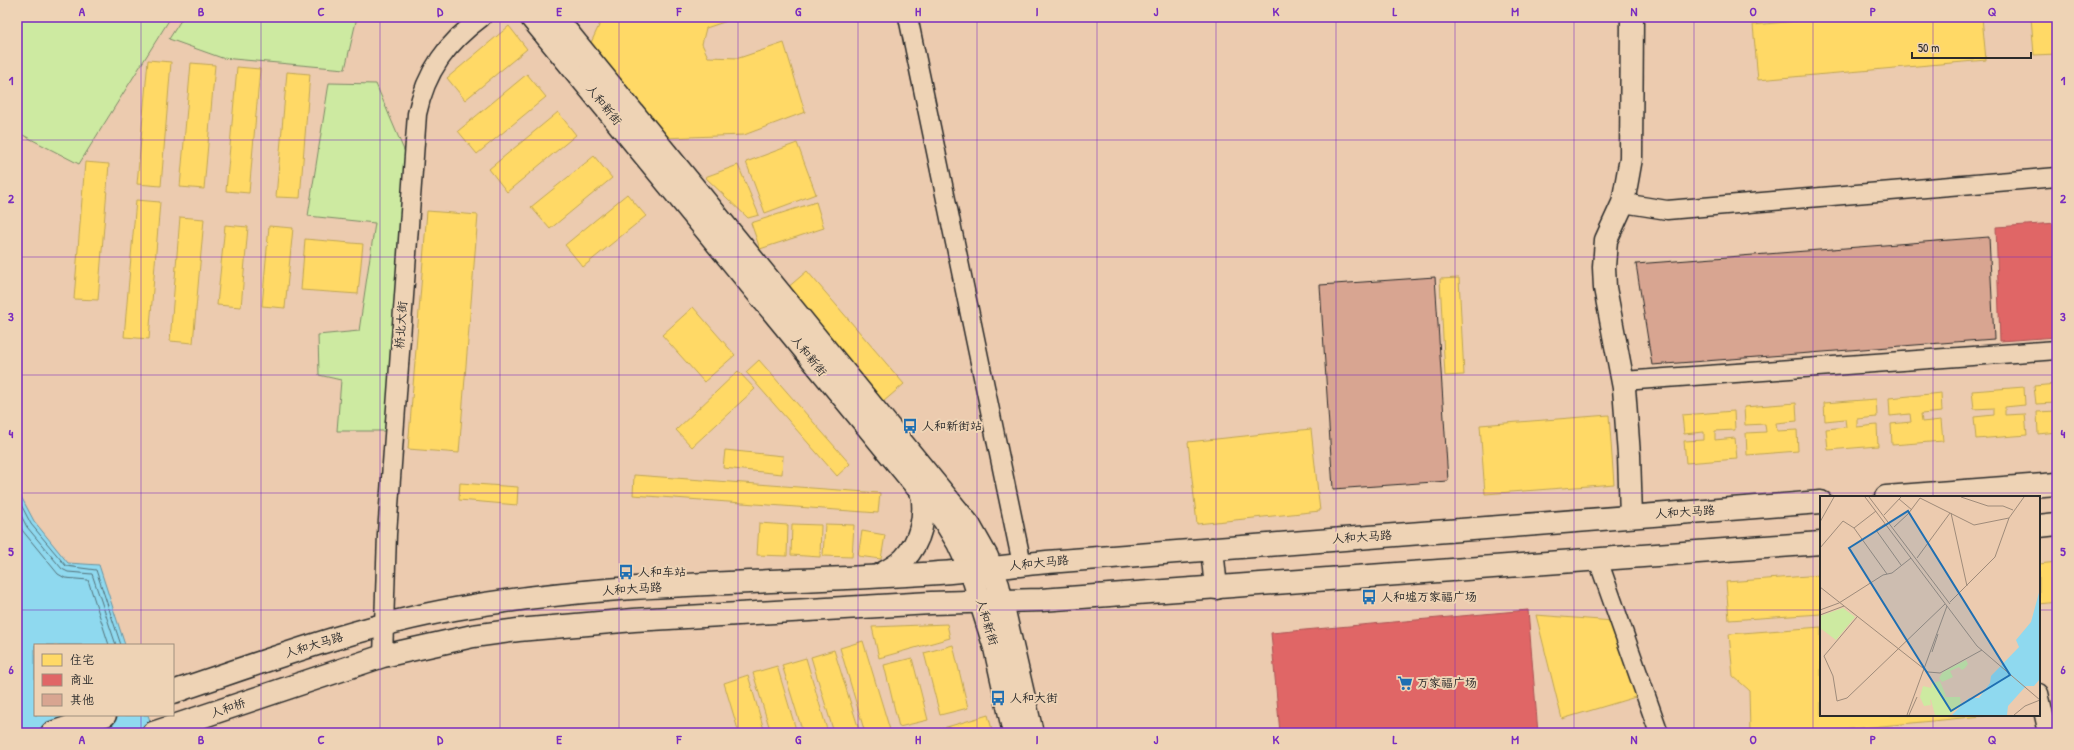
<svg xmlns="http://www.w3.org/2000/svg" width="2074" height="750" font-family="'Patrick Hand','LXGW WenKai TC',sans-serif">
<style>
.green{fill:#cdeaa1;stroke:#7c8a66}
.water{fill:#8fd9ef;stroke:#6793a1}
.homes{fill:#ffd966;stroke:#bfa554}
.shops{fill:#e06666;stroke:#aa5454}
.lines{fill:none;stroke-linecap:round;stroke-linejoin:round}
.shore{stroke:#537179;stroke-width:1}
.building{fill:#d8a591;stroke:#2b2b2b}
.minor-casing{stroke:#2b2b2b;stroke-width:21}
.tertiary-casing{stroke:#2b2b2b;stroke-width:25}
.trunk-casing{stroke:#2b2b2b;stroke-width:25}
.minor{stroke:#eed3b5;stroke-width:18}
.tertiary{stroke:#eed3b5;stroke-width:22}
.trunk{stroke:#eed3b5;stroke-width:22}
.grid{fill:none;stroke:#7b2cbf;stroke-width:1;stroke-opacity:0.55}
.labels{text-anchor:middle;stroke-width:4;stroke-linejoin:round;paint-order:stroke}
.street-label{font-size:12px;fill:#2b2b2b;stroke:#eed3b5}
.poi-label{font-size:12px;fill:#2b2b2b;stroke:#eed3b5;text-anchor:start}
.inset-road{fill:none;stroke:#9f8b7a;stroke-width:1}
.view{fill:#1f6fb2;fill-opacity:0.15;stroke:#1f6fb2;stroke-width:2}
.inset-edge{fill:none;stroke:#2b2b2b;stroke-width:2}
.neatline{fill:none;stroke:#7b2cbf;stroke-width:1.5}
.grid-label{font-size:13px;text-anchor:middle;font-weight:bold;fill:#7b2cbf}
</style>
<rect width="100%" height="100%" fill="#eccbaf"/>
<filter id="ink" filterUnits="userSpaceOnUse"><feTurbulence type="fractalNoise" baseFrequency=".025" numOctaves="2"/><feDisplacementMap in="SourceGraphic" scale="8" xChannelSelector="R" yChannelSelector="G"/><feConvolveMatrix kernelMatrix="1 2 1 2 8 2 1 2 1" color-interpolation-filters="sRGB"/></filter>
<g filter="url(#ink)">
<g class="green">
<path d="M17 17H171L79 164 17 132Z"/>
<path d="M183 17H357L345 69 222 58 169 39Z"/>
<path d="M329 83 376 84 406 155 386 431H337L341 380 319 375 318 335 359 331 375 223 308 216Z"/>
</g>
<path class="water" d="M17 489 34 521 68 563 99 565 125 645H35V715H148L154 733H17Z"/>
<g class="homes">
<path d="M603 17H739L706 28 702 44 708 57 739 58 784 43 805 112 744 135 662 138 588 49Z"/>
<path d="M1842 17H1982L1986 60 1758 80 1753 25Z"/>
<path d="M2031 17H2057V54L2034 55Z"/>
<path d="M509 26 527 49 465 100 447 78Z"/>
<path d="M148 60 171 62 161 186 137 184Z"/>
<path d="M191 63 215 65 204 189 180 187Z"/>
<path d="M237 67 260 69 249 193 226 191Z"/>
<path d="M287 72 310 74 300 198 276 197Z"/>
<path d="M527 74 546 97 477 154 458 131Z"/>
<path d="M558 112 576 135 507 192 489 169Z"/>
<path d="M797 143 816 194 765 213 746 162Z"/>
<path d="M594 156 612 178 550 229 531 207Z"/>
<path d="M85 162 109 164 98 300 74 299Z"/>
<path d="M738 165 759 215 748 218 705 177Z"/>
<path d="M627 194 646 216 583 267 565 245Z"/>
<path d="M136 200 160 202 149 339 124 337Z"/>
<path d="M816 202 824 228 760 249 751 223Z"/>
<path d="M427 211 478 215 459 453 408 449Z"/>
<path d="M180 217 204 219 193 343 170 341Z"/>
<path d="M225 225 248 227 241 307 217 305Z"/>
<path d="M269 226 293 228 285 308 262 306Z"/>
<path d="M305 239 363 244 358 294 301 290Z"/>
<path d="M807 271 904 384 883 402 786 289Z"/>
<path d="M1459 278 1464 375 1445 376 1440 279Z"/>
<path d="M693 307 735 355 704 382 662 335Z"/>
<path d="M759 360 850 464 837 476 746 372Z"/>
<path d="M738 371 755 389 692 447 676 430Z"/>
<path d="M2057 384V432L2038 434 2037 412 2056 411V403L2036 404 2034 386Z"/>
<path d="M2024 387 2025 405 2005 407V415L2025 414 2027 435 1976 439 1974 417 1994 415V408L1974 409 1972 391Z"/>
<path d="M1941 393 1942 412 1921 414 1922 422 1941 420 1943 441 1892 445 1891 424 1911 422 1910 414 1890 416 1889 398Z"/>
<path d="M1876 399 1877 417 1857 419V427L1877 425 1878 446 1828 450 1826 429 1846 427 1845 419 1825 421 1824 403Z"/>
<path d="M1796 403 1797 421 1776 423 1777 431 1797 430 1798 451 1747 455 1746 433 1766 432 1765 424 1745 425 1744 407Z"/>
<path d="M1734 411 1735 430 1715 431V440L1735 438 1737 459 1686 463 1684 441 1704 440V432L1684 434 1682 415Z"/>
<path d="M1609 415 1614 484 1485 494 1480 425Z"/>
<path d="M1311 429 1320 511 1197 524 1188 442Z"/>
<path d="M725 450 783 456 782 474 723 468Z"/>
<path d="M634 475 880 493 878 513 633 495Z"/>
<path d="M460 483 518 487 517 505 459 500Z"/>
<path d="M759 523 788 525 787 556 757 555Z"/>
<path d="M792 524 821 525 820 557 791 555Z"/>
<path d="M825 524 854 525 852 557 823 556Z"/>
<path d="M862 531 885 535 881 559 858 556Z"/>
<path d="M2057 562V602L2039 604V564Z"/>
<path d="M1821 575V614L1729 620 1726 582Z"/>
<path d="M1536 615 1613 621 1639 696 1562 719Z"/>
<path d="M947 624 950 638 879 658 872 627Z"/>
<path d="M1821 627V715H1992L1812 733H1750L1749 690 1733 676 1729 634Z"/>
<path d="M863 641 890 730 882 733H865L840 648Z"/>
<path d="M953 645 968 708 940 715 924 653Z"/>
<path d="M834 650 860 733H834L811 657Z"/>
<path d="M806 658 828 733H803L782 665Z"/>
<path d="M912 658 928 720 899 727 884 665Z"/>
<path d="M777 666 797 733H771L753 673Z"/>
<path d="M748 675 765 733H739L724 683Z"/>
<path d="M988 715 993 733H926Z"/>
</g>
<g class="shops">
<path d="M2057 223V337L2000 341 1996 227Z"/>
<path d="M1528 610 1538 733H1280L1271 633Z"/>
</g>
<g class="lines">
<g class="shore">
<path d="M17 497 31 524 66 566 96 570 121 645"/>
<path d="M17 508 27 527 62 569 68 572 92 574 116 645"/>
<path d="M17 521 22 530 58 574 65 578 88 580 109 645"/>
</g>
</g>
<g class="building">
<path d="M1989 237 1994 339 1652 365 1636 264Z"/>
<path d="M1435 277 1448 481 1333 489 1320 285Z"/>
</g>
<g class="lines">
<g class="minor-casing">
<g id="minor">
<path d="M908 17 1022 564"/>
<path d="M1623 203 1667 210 2057 177"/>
<path d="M1623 381 2057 350"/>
<path d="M1598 560 1659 733"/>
<path d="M383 656 387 534 417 114C426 71 447 43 482 17"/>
<path d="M2039 693 2048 733"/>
</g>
</g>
<g class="tertiary-casing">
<g id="tertiary">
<path d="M531 17 944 520 958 543 971 571 995 648 1014 733"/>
<path d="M555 17 969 525 987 557 998 585 1032 733"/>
<path d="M1631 516 1629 455 1624 388 1605 288 1604 267 1606 240 1623 203 1631 158 1632 17"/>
</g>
</g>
<g class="trunk-casing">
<g id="trunk">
<path d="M1886 497 2057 484"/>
<path d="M2039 526 2057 524"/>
<path d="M1212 549 1216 588"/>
<path d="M878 576C887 571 897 566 904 559 921 541 926 516 922 493"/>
<path d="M173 692C266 661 359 626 455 609 609 581 767 584 923 574 965 572 1006 566 1047 562L1821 502"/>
<path d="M52 733 105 715"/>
<path d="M153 733 383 656 473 636 518 630 634 620 931 603 1041 600 1821 543"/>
</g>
</g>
<use href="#minor" class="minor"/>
<use href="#tertiary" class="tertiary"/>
<use href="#trunk" class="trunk"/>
</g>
</g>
<path class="grid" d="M141 17V645M261 17V733M380 17V733M500 17V733M619 17V733M738 17V733M858 17V733M977 17V733M1097 17V733M1216 17V733M1336 17V733M1455 17V733M1574 17V733M1694 17V733M1813 17V733M1933 17V497M17 140H2057M17 257H2057M17 375H2057M17 493H2057M17 610H1821M2039 610H2057M141 715V733M1933 715V733"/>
<defs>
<g id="bus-bare" transform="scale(1.2)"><path d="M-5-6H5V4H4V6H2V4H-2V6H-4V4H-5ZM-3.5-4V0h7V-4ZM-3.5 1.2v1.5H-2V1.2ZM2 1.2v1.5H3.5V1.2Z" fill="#1f6fb2" stroke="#eed3b5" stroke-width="2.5" paint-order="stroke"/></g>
<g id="supermarket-bare" transform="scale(1.2)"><path d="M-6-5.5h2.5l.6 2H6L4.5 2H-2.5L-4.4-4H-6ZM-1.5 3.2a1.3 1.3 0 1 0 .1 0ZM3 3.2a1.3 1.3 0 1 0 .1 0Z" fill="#1f6fb2" stroke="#eed3b5" stroke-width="2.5" paint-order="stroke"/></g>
</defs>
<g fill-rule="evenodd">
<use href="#bus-bare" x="910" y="426"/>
<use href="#bus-bare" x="626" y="572"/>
<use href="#bus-bare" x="1369" y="597"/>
<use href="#supermarket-bare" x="1405" y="683"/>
<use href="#bus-bare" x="998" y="698"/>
</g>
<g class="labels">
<g class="street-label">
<text transform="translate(604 105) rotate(51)" y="4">人和新街</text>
<text transform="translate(401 325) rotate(-86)" y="4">桥北大街</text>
<text transform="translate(809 356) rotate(51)" y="4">人和新街</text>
<text transform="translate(1685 512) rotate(-4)" y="4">人和大马路</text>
<text transform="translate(1362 537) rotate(-4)" y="4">人和大马路</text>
<text transform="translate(1039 563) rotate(-6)" y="4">人和大马路</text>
<text transform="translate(632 589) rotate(-4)" y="4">人和大马路</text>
<text transform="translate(987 622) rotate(73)" y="4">人和新街</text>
<text transform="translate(314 645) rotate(-17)" y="4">人和大马路</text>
<text transform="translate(228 708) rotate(-19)" y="4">人和桥</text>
</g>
<g class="poi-label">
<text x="922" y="430">人和新街站</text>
<text x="638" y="576">人和车站</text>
<text x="1381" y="601">人和墟万家福广场</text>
<text x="1417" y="687">万家福广场</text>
<text x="1010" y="702">人和大街</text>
</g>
</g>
<g transform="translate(1820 496)">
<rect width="220" height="220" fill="#eccbaf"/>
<path d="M23 112 35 121 16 144 0 132V120ZM146 164 148 168 145 172 142 174 139 171 130 175 133 181 122 186 119 182 123 176ZM120 185 126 200 110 204 111 209 104 210 100 201 103 190 111 192 112 187ZM119 201H140L141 209 129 219H115L111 204Z" fill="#cdeaa1"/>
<path d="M220 93V183L214 190H206L188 210 187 219H132L149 202H159L170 187 171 180 199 151 196 144 211 126Z" fill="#8fd9ef"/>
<path class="inset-road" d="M45 1 157 150 220 204M49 1 130 108M141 1 168 10H183L193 14M79 3 92 14M131 17 147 90M64 19 81 1M0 26 14 1M65 28 56 34 81 69M74 31 88 18 100 2 154 29 189 22M34 32 56 15M0 52 23 25 34 32 67 78M97 62 130 17M0 91 108 176 120 177 162 154M130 106 175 61 189 22 204 1M0 114 19 107 63 79 72 77 91 62M0 119 24 110M37 121 4 160 13 180 17 205 27 202 125 108M112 156 118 138M87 219 127 110M89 219 97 201M194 219 205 210 220 204"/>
<path class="view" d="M88 15 190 179 131 215 29 52Z"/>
<rect width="220" height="220" class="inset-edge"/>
</g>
<rect width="2074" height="750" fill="none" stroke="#eed3b5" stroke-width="44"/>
<rect x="34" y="644" width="140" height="72" fill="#eed3b5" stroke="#a0907e"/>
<rect x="42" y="654" width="20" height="12" fill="#ffd966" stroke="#a0907e"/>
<text x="70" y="664" font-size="12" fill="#2b2b2b">住宅</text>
<rect x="42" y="674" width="20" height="12" fill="#e06666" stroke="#a0907e"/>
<text x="70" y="684" font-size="12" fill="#2b2b2b">商业</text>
<rect x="42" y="694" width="20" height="12" fill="#d8a591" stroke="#a0907e"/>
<text x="70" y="704" font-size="12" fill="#2b2b2b">其他</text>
<path d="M1912 52v6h119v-6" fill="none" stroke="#2b2b2b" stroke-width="2"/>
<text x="1918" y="52" font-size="12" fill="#2b2b2b" stroke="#eed3b5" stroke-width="3" paint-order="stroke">50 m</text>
<rect x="22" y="22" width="2030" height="706" class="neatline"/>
<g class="grid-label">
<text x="82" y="16">A</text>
<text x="201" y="16">B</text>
<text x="321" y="16">C</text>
<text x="440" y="16">D</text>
<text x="559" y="16">E</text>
<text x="679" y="16">F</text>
<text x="798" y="16">G</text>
<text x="918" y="16">H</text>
<text x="1037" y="16">I</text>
<text x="1156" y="16">J</text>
<text x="1276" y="16">K</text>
<text x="1395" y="16">L</text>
<text x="1515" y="16">M</text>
<text x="1634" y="16">N</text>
<text x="1753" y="16">O</text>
<text x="1873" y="16">P</text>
<text x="1992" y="16">Q</text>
<text x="11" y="85">1</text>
<text x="2063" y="85">1</text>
<text x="11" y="203">2</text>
<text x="2063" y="203">2</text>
<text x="11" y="321">3</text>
<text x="2063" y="321">3</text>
<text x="11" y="438">4</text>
<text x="2063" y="438">4</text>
<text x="11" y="556">5</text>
<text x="2063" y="556">5</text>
<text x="11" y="674">6</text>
<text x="2063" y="674">6</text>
<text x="82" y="744">A</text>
<text x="201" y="744">B</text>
<text x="321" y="744">C</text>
<text x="440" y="744">D</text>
<text x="559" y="744">E</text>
<text x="679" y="744">F</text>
<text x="798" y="744">G</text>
<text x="918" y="744">H</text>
<text x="1037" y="744">I</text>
<text x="1156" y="744">J</text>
<text x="1276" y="744">K</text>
<text x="1395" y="744">L</text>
<text x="1515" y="744">M</text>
<text x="1634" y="744">N</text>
<text x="1753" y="744">O</text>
<text x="1873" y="744">P</text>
<text x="1992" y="744">Q</text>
</g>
</svg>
